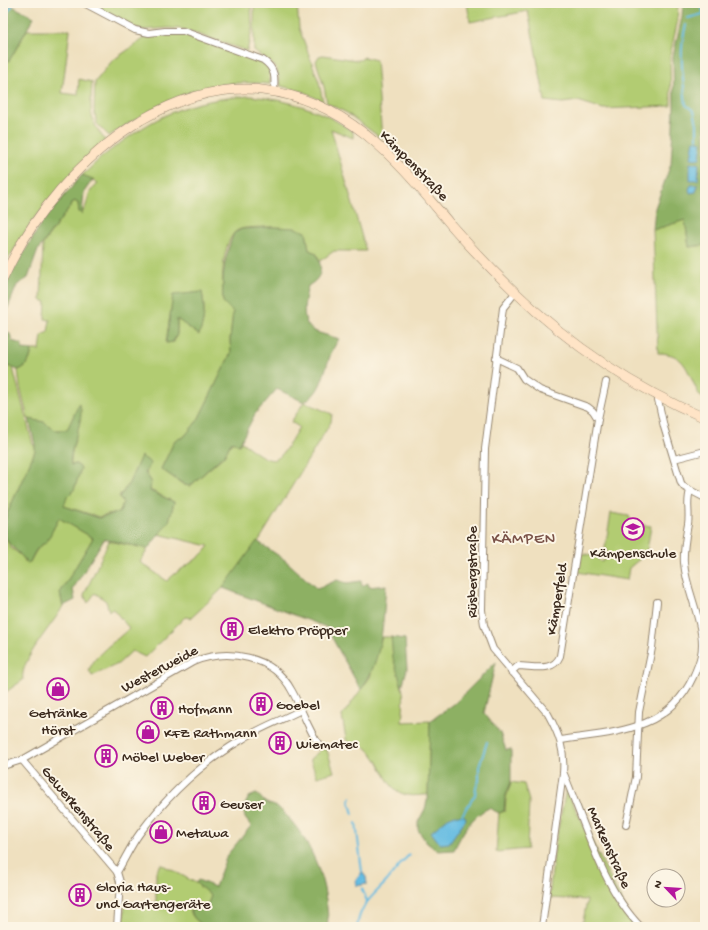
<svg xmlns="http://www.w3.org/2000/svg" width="708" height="930" font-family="'Gochi Hand',sans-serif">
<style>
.green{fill:#b2cc72;stroke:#767b48;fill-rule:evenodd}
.forest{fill:#8db064;stroke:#646d41}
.water{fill:#65bce2;stroke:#507380}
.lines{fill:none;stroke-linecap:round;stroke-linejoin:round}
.stream{stroke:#65bce2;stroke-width:2}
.street-casing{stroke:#95856e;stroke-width:8}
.secondary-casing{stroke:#95856e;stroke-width:10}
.street{stroke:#fff;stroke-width:6}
.secondary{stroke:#ffe4c6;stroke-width:9}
.labels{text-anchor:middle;stroke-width:4;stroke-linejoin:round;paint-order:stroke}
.street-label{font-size:15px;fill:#3b2a1e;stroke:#fcf5e5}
.poi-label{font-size:15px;fill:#3b2a1e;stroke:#fcf5e5;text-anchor:start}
.neighbourhood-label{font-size:16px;letter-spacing:1px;fill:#7a5248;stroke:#fcf5e5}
</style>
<rect width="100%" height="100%" fill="#fcf5e5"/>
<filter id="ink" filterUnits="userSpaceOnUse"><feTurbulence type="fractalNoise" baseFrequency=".025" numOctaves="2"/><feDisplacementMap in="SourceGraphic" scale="8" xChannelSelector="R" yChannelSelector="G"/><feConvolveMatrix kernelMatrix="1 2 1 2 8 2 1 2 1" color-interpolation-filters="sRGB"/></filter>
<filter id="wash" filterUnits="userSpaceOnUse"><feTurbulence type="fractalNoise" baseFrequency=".012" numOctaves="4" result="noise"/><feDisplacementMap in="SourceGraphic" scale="16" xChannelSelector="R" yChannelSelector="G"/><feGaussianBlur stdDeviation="0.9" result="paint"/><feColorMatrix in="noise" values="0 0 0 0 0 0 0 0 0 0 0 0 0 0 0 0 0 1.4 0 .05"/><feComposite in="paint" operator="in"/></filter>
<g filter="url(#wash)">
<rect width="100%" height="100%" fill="#efe0bf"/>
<g class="green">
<path d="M89 3H251L252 30 247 51 183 29 168 28 144 30 133 27Z"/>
<path d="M254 3H297L299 28 319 82 323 102 305 92 281 86 276 67 254 51Z"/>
<path d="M467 3H678L677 24 670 56 671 106 603 109 578 101 562 103 545 101 528 11 470 22Z"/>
<path d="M27 30H70L62 93 78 95 79 79 92 82C91 109 87 117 105 140L33 220 3 267V57L9 61Z"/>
<path d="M181 33 262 61 269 67 270 84C202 77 164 100 109 136L97 124 94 110 95 82 112 61 149 35Z"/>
<path d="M323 55 356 60H360L364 57 376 60 382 139 347 113 327 103 324 87 316 61 319 56Z"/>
<path d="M250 96C287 100 322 109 353 132V138L331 129 366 251H334L320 261 316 253 309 250 306 232C292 227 279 227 264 227 255 228 240 226 234 233 221 249 222 283 223 302L233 312 230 340 231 353 198 420 184 437 175 440 161 469 184 485 190 486 225 455 232 441 239 445 242 442C279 471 277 463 299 427L291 422 304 402 332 414 331 422 260 539 223 588 191 618 185 617 145 657 132 651 118 664 92 676 89 670C96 652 116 642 129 628L113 609 109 611 106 601 95 593 88 603 84 595 109 541 148 549 140 562 167 581C180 567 198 562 209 546L158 534 169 521 174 502 150 490 151 481 146 473 151 463 141 456 129 483 119 497 123 502 120 512 99 517 64 506 67 497 74 490 81 468 76 464 71 465C69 449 86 414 79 404L67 430H55L44 422 28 419 20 387 18 370C28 367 30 360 32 350H40L42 335 48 332 50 320 45 319 46 302 41 300 43 244 74 201 78 203 79 212 82 213C91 200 84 195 98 183L82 175C91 169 98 159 107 153 157 115 186 100 250 96ZM202 292C205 308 205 319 199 335L177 319V334L174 342 166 343 173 296Z"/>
<path d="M685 220 689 247 705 245V399L700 396C687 374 688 353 658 353L653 230Z"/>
<path d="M3 364 13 368 33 445H35V451L3 523Z"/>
<path d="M611 513 629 516 631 523 651 526 646 556 641 558 629 568 627 580 577 572 580 553 595 556 601 562 606 559 608 553 605 548Z"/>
<path d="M59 518 93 538 60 593 63 606C54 624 19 660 23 680L3 694V533L11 548 22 556 26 563 30 562C34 555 38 545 46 543Z"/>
<path d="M382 637H391C393 655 398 670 402 687 405 698 403 710 402 722L430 721 428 794C379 805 391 760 359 743L350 745 346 739 342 716 370 677Z"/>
<path d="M322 749 327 750 334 772 317 777 310 759Z"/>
<path d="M511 782 524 784 529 801 527 849 496 852 499 813 505 811 506 798Z"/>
<path d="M566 790 632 921 637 927H582L587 900 549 898 555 844Z"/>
<path d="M161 864 196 883 211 896 207 907H198L189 911 195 919 205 927H123L125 902 156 903V872Z"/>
</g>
<g class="forest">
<path d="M683 3H705V245L689 247 685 220 653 230 655 208 671 164 674 107 673 56 682 17Z"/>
<path d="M10 5 34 17 9 61 3 57V17Z"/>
<path d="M82 175 93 179 84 192 82 214 79 212 78 203 74 201 38 250 28 278 17 285 3 320V291L9 278 41 224Z"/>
<path d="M273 227 295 228 306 232 309 250 316 253C323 268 323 277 308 286 305 299 299 322 314 331 321 334 331 336 339 339 335 345 331 352 329 359 323 376 321 393 304 402L277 389 255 414 239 445 232 441 225 454 190 486 185 485 161 469 175 440 184 437 198 420 231 353 230 340 233 312 223 302C222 276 224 257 234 233L242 229Z"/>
<path d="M202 292C205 308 205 319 199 335L177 319V334L173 342 166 343 173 295Z"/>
<path d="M3 328 10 334 12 341 22 344V349L32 350C30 359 28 367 18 370L3 364Z"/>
<path d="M79 404C87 418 68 447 71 465L76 464 81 468 74 490 67 497 64 506 99 518 120 512 123 502 119 498 129 483 141 456 151 463 145 473 151 481 150 491 174 502 169 521 148 549 104 539 73 589 75 600 63 606 60 593 93 538 59 518 46 543C37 545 33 555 30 562L27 563C17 547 3 546 3 523L35 451V445L29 419 44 422 55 430H67Z"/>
<path d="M257 541 285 560 317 589 337 580 347 583 361 581 362 586 368 583 369 587 386 585C383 622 383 659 361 690L326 627 223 588Z"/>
<path d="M391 637 405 639 407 669 402 687 393 658Z"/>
<path d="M496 662 484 713 500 733 506 750 511 749V782L505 798 504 811 499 813 489 808C472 815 461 835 454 850L438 851 427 843 418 830V822L425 809 428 797 430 721 454 704Z"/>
<path d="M256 794C261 796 261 799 265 802 269 805 275 805 279 808 305 832 321 865 326 900 327 909 329 918 327 927H205L195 919 190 911 198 907 207 906 211 896 196 883 198 880 215 887 227 855 251 826 245 818 243 808 249 797Z"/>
</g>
<g class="water">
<path d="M694 140 702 142 700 158 695 159 691 158Z"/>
<path d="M690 163H699L698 180H690Z"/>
<path d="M691 185H698L696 192 690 193 689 189Z"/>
<path d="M455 815 465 816 466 819 449 843 440 844 431 832 448 818Z"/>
<path d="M362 872 366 877 367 884 356 886V880Z"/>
</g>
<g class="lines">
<g class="stream">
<path d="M700 3 705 16"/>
<path d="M688 18 703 14"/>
<path d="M3 19 14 3"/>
<path d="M686 25C678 52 683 77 686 105L694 111 697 124V139"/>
<path d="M351 797 349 800 353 814"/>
<path d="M462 815 475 795 476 787 479 781V767L487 742"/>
<path d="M356 823 362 872"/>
<path d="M362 889 367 901"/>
<path d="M357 927C360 904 373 896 387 881 394 872 401 863 409 855"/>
</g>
</g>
</g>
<g filter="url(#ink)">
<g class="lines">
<g class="street-casing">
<g id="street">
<path d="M84 3 135 30 149 33 165 31H183L263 60C276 69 275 78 274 91"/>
<path d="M515 293 503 308 485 449 482 610 484 625 493 649 548 714C559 734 565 750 563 773L542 927"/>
<path d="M496 358 517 368 524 379 540 390 588 407 593 411 598 419 560 656C553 673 533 666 518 666L511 672"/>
<path d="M657 395 664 427 681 483 684 487 705 498"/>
<path d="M598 419 606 382"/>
<path d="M674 459 705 451"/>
<path d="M561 740C612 732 668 732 693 677 700 662 704 650 701 633 698 610 686 587 684 563 683 550 686 536 688 524 690 512 686 502 690 491"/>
<path d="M22 760 117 872"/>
<path d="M3 766 22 760 193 662C227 648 273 655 292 691 302 709 308 730 320 746"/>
<path d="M564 774C585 824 603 889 641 927"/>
<path d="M626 825 636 777 639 712 652 648 657 602"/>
<path d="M117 927 120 882 117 872C125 859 131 845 140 833 168 795 203 762 243 739 261 727 282 720 301 710"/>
</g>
</g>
<g class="secondary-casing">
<path id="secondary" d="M3 279C31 216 82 156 141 120 178 99 218 85 262 90 350 100 398 162 451 225 471 248 492 270 514 291 569 344 634 388 705 418"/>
</g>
<use href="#street" class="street"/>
<use href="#secondary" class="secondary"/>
</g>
</g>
<defs>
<g id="school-ring" transform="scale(1.15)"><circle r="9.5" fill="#fcf5e5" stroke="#b5179e" stroke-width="1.5"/><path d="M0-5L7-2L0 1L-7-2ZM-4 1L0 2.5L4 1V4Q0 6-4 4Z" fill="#b5179e"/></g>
<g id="building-ring" transform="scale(1.15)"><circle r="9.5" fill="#fcf5e5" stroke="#b5179e" stroke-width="1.5"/><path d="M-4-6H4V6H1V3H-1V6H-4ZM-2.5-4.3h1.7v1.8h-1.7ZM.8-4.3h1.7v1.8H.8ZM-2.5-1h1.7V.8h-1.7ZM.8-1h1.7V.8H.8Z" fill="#b5179e"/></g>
<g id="shop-ring" transform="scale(1.15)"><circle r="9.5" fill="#fcf5e5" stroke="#b5179e" stroke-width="1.5"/><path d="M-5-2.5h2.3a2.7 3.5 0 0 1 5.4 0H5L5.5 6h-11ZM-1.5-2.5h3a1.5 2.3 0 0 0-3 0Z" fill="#b5179e"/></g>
</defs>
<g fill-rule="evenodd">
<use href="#school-ring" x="633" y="529"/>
<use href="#building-ring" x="232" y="629"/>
<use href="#shop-ring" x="58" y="689"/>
<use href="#building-ring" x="261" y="704"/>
<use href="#building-ring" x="162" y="708"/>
<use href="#shop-ring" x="148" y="732"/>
<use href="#building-ring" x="280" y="743"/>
<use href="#building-ring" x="106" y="756"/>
<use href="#building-ring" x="204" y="803"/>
<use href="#shop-ring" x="161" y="832"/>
<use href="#building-ring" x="80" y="895"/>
</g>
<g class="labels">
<g class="street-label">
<text transform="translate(415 165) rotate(46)" y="5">Kämpenstraße</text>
<text transform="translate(471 572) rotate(-90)" y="5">Rüsbergstraße</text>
<text transform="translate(556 599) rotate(-81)" y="5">Kämperfeld</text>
<text transform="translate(159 668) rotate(-28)" y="5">Westerweide</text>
<text transform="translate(79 808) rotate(50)" y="5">Gewerkenstraße</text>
<text transform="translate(610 847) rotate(66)" y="5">Markenstraße</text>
</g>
<g class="poi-label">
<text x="633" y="557" text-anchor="middle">Kämpenschule</text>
<text x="248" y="634">Elektro Pröpper</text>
<text x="276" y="709">Goebel</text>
<text x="178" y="713">Hofmann</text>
<text x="58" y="717" text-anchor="middle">Getränke<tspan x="58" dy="17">Hörst</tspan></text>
<text x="164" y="737">KFZ Rathmann</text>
<text x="296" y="748">Wiematec</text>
<text x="122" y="761">Möbel Weber</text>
<text x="220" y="808">Geuser</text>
<text x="176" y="837">Metawa</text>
<text x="96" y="891">Gloria Haus-<tspan x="96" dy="17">und Gartengeräte</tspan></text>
</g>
<g class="neighbourhood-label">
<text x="524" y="543">KÄMPEN</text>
</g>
</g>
<rect width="708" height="930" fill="none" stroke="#fcf5e5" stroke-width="16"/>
<g transform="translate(666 888) rotate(295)"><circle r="19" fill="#fcf5e5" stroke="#afa495"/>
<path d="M0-3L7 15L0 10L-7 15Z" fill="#b5179e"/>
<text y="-6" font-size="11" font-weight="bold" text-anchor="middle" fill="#3b2a1e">N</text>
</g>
</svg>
